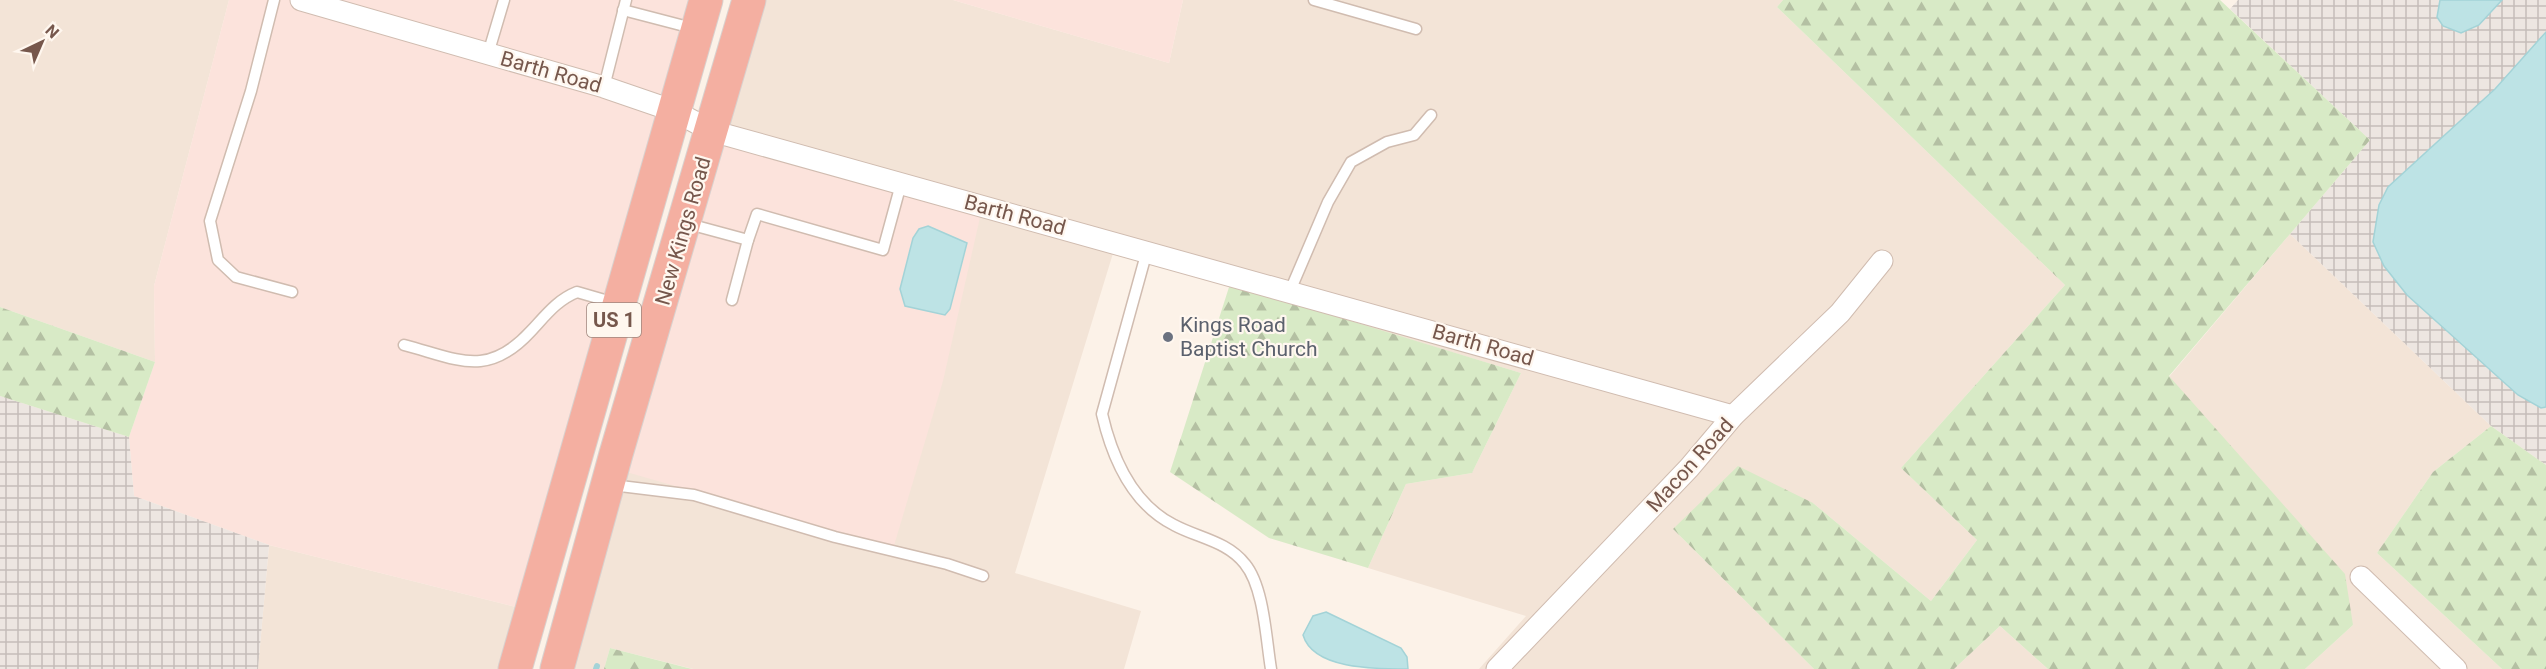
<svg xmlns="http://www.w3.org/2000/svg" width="2546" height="669" font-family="Roboto,sans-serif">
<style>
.residential{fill:#f3e4d7}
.commercial{fill:#fce3dc}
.industrial{fill:url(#industrial-grid)}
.forest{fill:url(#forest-firs)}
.water{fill:#bde3e5;stroke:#a3d3d7;stroke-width:1.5}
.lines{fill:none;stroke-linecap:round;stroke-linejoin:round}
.stream{stroke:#a3d3d7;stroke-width:6}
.lane-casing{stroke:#d0bcb0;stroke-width:13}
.street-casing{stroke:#d0bcb0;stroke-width:23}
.highway-casing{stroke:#d9d0cd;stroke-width:35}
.lane{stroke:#fff;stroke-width:10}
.street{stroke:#fff;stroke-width:21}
.highway{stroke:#f4afa1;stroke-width:33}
.worship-dot{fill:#6b7280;stroke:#fff7ef;stroke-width:2}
.labels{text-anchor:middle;stroke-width:4.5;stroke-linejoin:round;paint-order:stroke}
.shield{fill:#fff7ef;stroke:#9f877d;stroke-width:1.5}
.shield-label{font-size:20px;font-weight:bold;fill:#76574c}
.street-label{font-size:21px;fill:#76574c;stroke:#fff7ef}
.worship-label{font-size:21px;fill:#5b616d;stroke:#fff7ef;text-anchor:start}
</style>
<defs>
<pattern id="industrial-grid" width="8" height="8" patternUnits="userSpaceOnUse" patternTransform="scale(1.5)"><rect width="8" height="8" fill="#ede6e1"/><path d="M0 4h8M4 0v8" fill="none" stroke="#c5bdb9"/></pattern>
<pattern id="forest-firs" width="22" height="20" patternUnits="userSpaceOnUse" patternTransform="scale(1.5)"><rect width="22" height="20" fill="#d8eac6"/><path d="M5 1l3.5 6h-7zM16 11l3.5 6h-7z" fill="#b4c0a3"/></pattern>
</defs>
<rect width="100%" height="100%" fill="#fcf2e8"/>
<g class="residential">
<path d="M0 0H229L154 286 155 362 0 307Z"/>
<path d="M762 0H953L1169 63 1183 0H1783L1777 7 2065 285 1901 468 1977 540 1931 601 1813 503 1673 529 1814 669H1479L1526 616 1368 568 1406 484 1472 473 1521 373 1114 250 1015 573 1141 611 1124 669H693L610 648 604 669H570Z"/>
<path d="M2290 234 2491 426 2433 472 2377 553 2502 669H2305L2353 625 2169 377Z"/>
<path d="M269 545 520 608 501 669H258Z"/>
<path d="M2000 626 2048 669H1954Z"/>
</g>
<g class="commercial">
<path d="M229 0H691L520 608 269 545 134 496 129 437 155 362 154 286Z"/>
<path d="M953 0H1183L1169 63Z"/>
<path d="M722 142 981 213 943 381 893 549 623 471Z"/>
</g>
<g class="industrial">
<path d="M2238 0H2546V465L2491 426 2290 234 2370 140 2230 9Z"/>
<path d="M0 396 129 437 134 496 269 545 258 669H0Z"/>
</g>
<g class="forest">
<path d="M1783 0H2220L2370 140 2169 376 2345 574 2353 625 2305 669H2048L2000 626 1954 669H1814L1673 529 1738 466 1813 503 1931 601 1977 540 1901 468 2065 285 1777 7Z"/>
<path d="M1230 284 1521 373 1472 473 1406 484 1368 568 1269 538 1170 472Z"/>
<path d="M0 307 155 362 129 437 0 396Z"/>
<path d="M2491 426 2546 465V669H2502L2377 553 2433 472Z"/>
<path d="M610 648 692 669H604Z"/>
</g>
<g class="water">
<path d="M2440 0H2502L2479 25 2461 33 2443 26 2437 17Z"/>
<path d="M2546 32V407L2541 408 2518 395 2407 295 2384 266 2373 242 2379 205 2388 187 2495 89Z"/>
<path d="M928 226 967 243 950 309 945 315 905 306 900 289 913 238 919 229Z"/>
<path d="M1326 612 1401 648 1407 657 1408 669C1373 669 1313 669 1303 635L1313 616Z"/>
</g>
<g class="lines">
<path class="stream" d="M596 669 597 666"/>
<g class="lane-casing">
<g id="lane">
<path d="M274 0 251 91 210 221 218 260 236 277 292 292"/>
<path d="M1314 0 1416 29"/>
<path d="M623 10 696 29"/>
<path d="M488 54 504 0"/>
<path d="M604 87 626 0"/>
<path d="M685 223 748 240 732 300"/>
<path d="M748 240 757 214 883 250 901 184"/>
<path d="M1147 251 1102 414C1112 457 1132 504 1174 525 1198 538 1227 541 1245 564 1264 587 1266 639 1271 669"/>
<path d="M1290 291 1328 202 1351 162 1387 142 1414 135 1431 115"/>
<path d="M404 345C458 359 487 379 531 331 546 315 557 300 577 292L615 303"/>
<path d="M612 485 694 495 835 537 947 564 983 576"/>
</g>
</g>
<g class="street-casing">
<g id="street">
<path d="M301 0 604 87 674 111 712 131 1733 416"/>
<path d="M2361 577 2456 669"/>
<path d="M1497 669 1689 468 1733 416 1840 313 1882 261"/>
</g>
</g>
<g class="highway-casing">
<g id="highway">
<path d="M515 669 706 0"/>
<path d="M557 669 616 454 749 0"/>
</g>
</g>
<use href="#lane" class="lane"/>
<use href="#street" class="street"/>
<use href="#highway" class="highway"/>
</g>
<circle class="worship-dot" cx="1168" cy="337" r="6"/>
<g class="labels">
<rect class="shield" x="587" y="303" width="54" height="34" rx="4.5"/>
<g class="shield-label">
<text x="614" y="327">US 1</text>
</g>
<g class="street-label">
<text transform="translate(551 72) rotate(16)" y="7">Barth Road</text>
<text transform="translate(1015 215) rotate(15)" y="7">Barth Road</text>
<text transform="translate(683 231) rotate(-74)" y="7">New Kings Road</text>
<text transform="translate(1483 345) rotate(16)" y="7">Barth Road</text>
<text transform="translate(1690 465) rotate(-48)" y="7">Macon Road</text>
</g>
<g class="worship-label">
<text x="1180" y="332">Kings Road<tspan x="1180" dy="24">Baptist Church</tspan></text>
</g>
</g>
<g transform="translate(42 42) rotate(44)" stroke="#fff7ef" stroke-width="4.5" paint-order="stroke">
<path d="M0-4.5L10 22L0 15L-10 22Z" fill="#76574c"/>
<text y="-9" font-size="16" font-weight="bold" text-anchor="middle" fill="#76574c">N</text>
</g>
</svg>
